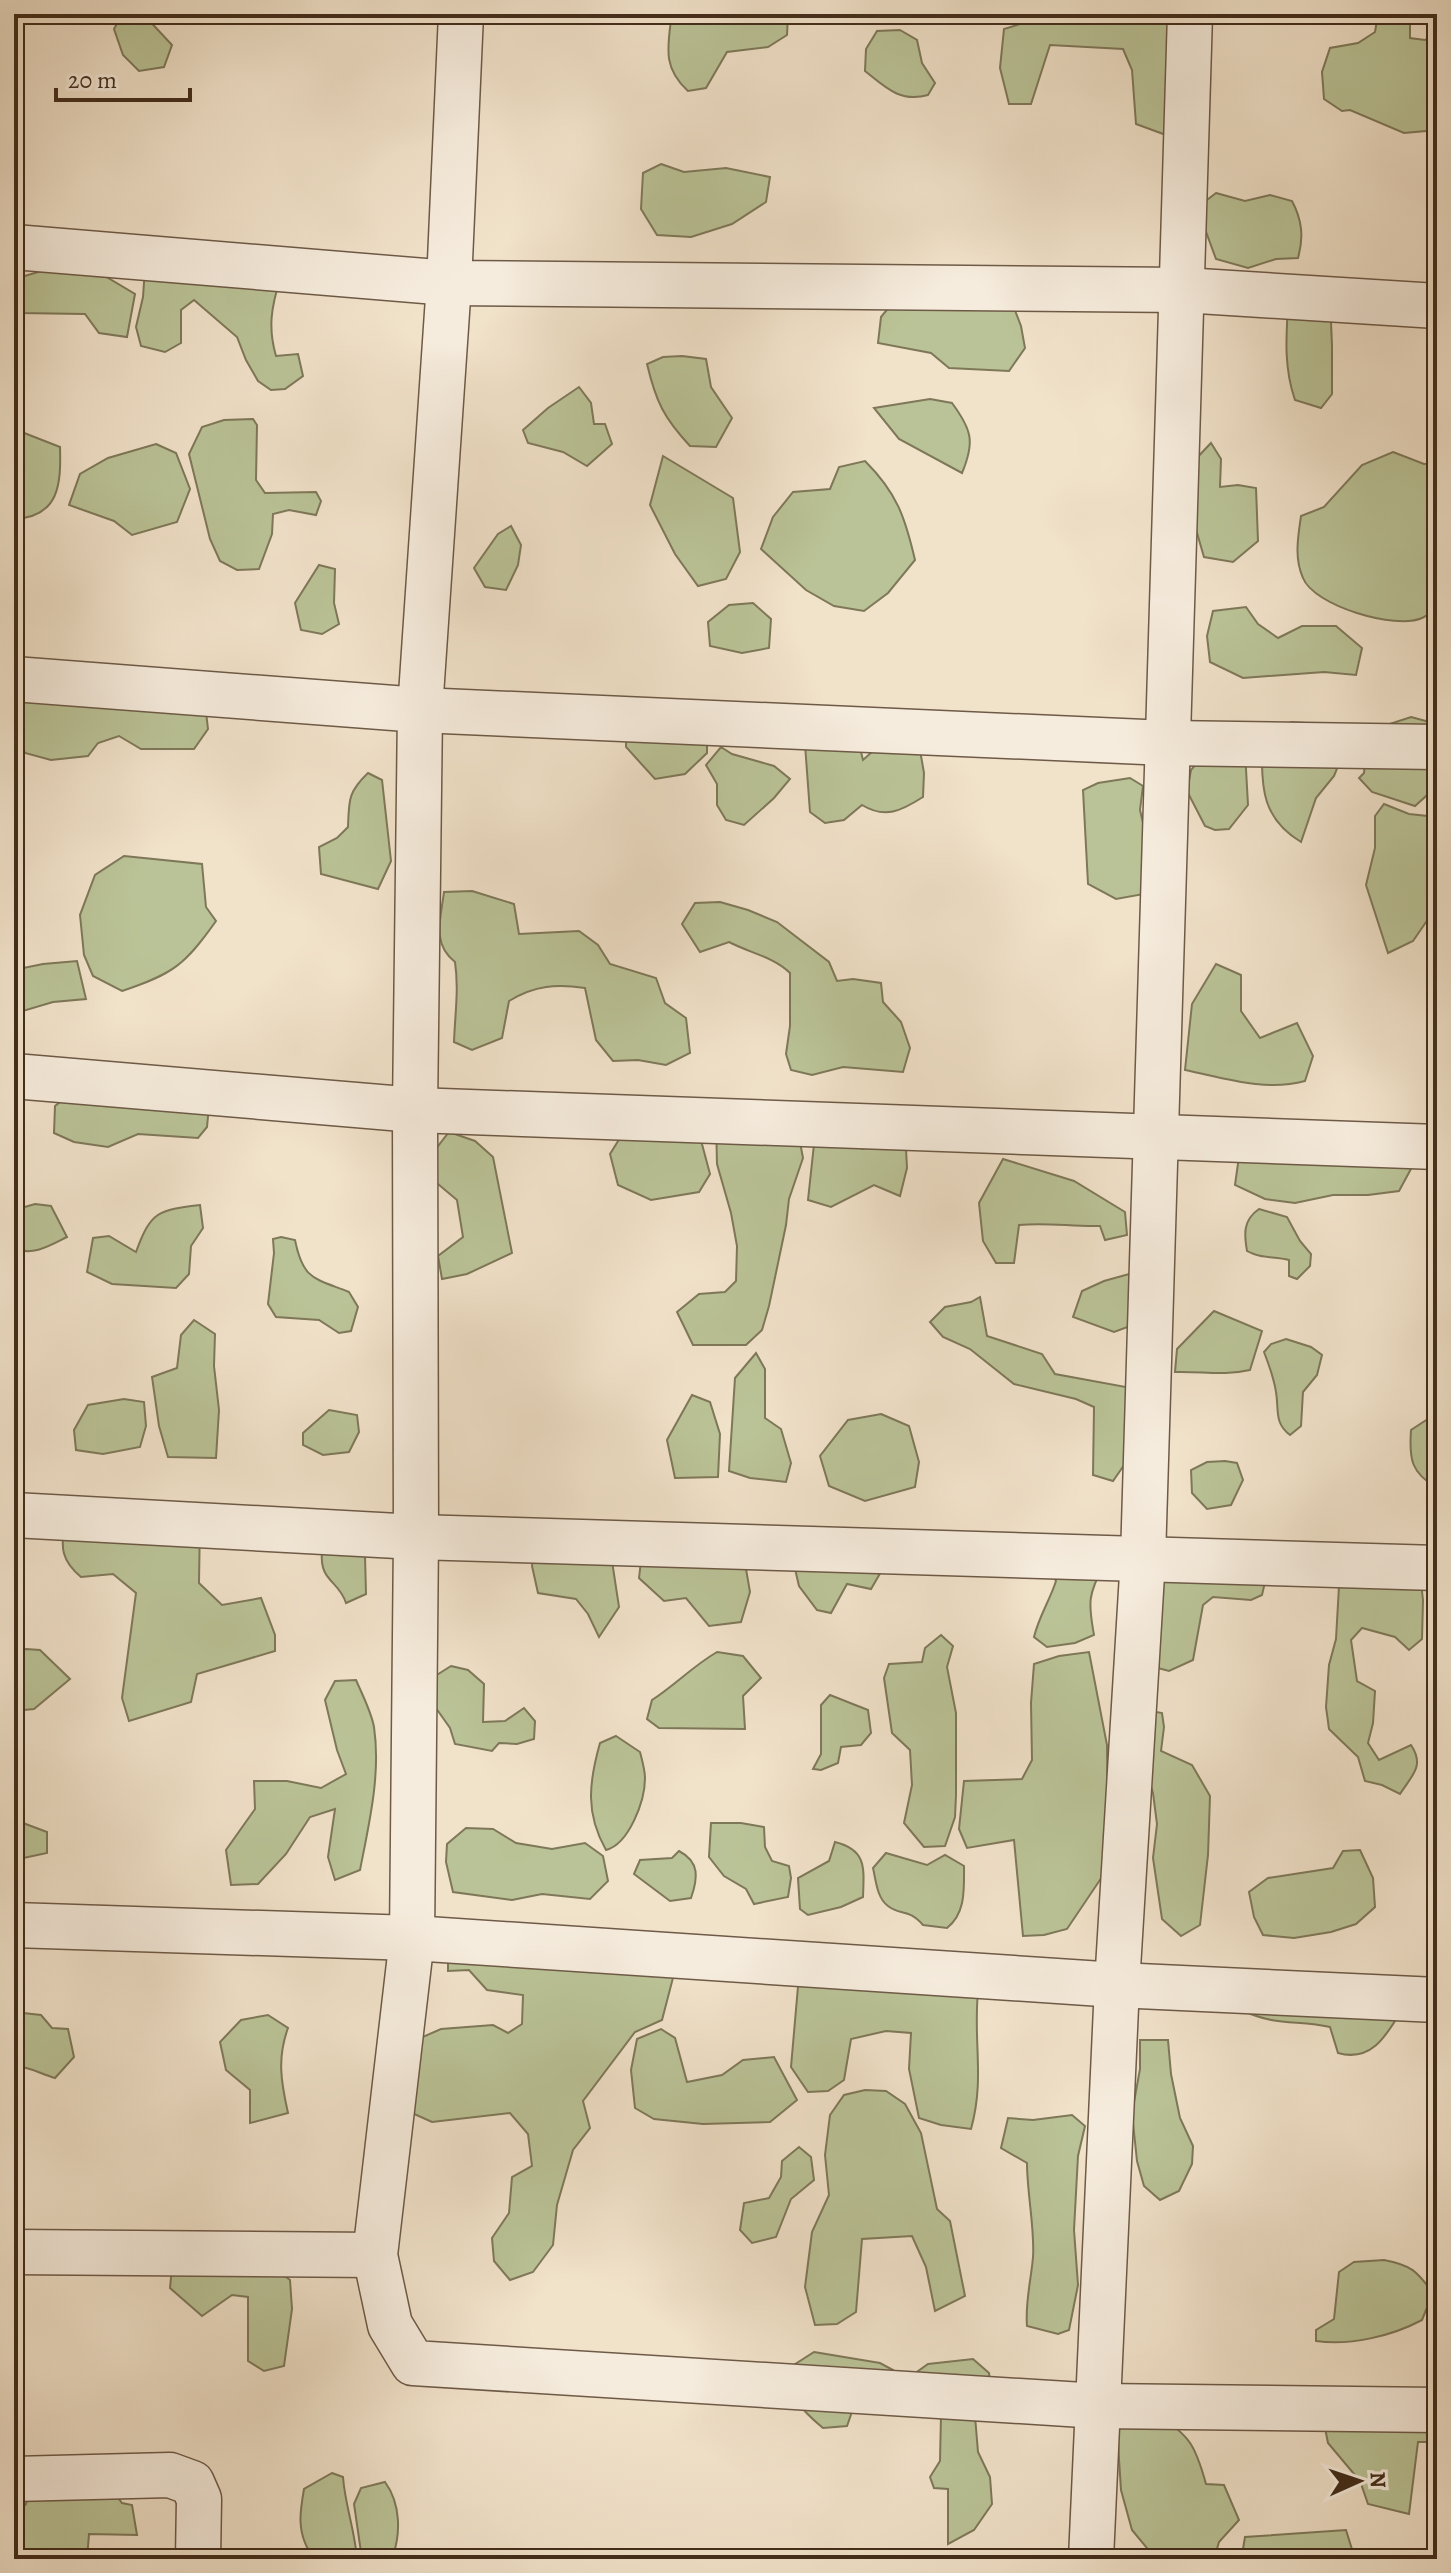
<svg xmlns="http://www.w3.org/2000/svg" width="1451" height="2573" font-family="Alegreya,serif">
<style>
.green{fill:#bac397;stroke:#7e7859;stroke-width:2}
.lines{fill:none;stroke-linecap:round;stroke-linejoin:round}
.minor-casing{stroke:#6e5a47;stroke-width:47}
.minor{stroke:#f6ecdd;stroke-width:44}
</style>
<rect width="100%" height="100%" fill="#f1e2ca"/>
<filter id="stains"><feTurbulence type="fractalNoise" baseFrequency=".0025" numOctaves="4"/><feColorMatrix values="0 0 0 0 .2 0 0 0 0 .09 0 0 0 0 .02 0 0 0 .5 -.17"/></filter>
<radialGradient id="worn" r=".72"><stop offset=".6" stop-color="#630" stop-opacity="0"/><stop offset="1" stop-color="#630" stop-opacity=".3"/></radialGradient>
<g class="green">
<path d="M122 14 144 15 172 45 164 67 139 71 123 55 114 29Z"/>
<path d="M680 14H788L787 35 768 47 727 52 706 88 688 91C664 69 667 50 671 20Z"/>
<path d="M1053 14H1161L1169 21 1166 135 1136 124 1132 70 1123 49 1050 45 1031 104H1009L1000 68 1004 29Z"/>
<path d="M1378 14H1410V38L1425 40 1432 35 1437 21V130L1404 133 1350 110 1342 111 1324 99 1322 72 1330 48 1358 43 1375 32Z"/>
<path d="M900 30 917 40 922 63 935 83 928 95C900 103 885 87 865 71L866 49 877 31Z"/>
<path d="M661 164 684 172 726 168 770 177 766 202 732 224 691 237 657 235 641 209 643 173Z"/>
<path d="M1216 193 1245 201 1270 195 1292 201C1302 220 1304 237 1298 258L1276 259 1248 268 1216 259 1205 229 1203 203Z"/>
<path d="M78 260 135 294 127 337 99 333 85 314 19 313 18 278Z"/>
<path d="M145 268 280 280C271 307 268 329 276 356L298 354 303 376 285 389 271 390 258 381 246 360 237 337 194 300 181 310V343L165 352 141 346 136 327 143 297Z"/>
<path d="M898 296 1011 300 1021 326 1025 348 1009 371 949 368 931 353 878 343 881 317Z"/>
<path d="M1320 305 1331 322 1332 346V394L1321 408 1295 400C1284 368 1286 339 1288 306Z"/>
<path d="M682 356 706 359 711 387 732 418 716 447 690 446C664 418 656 402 647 364L663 357Z"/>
<path d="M579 387 591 403 594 424H605L612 444 587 466 563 452 528 443 523 430 548 408Z"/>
<path d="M930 399 952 403C972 430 975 442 962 473L899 439 874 408Z"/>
<path d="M253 419 257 425 256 480 265 493 316 492 321 501 316 515 289 510 273 514 272 534 259 569 237 570 220 561 210 539 189 454 202 427 224 420Z"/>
<path d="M14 429 60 447C61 483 60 517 14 519Z"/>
<path d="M1211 443 1221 459 1220 487 1238 485 1256 488 1258 541 1233 562 1204 557 1193 519V462Z"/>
<path d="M156 444 176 453 190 489 177 522 132 535 114 521 69 505 80 474 108 458Z"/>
<path d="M1393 452 1424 464 1437 463V607C1433 610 1427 616 1422 618 1396 630 1314 606 1303 578 1294 558 1298 537 1301 516L1324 507 1362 465Z"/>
<path d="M663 456 733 498 740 552 726 579 698 586 675 554 650 505Z"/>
<path d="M865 461C897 493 905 517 915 560L888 593 864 611 834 606 806 590 761 549 773 517 793 492 830 489 839 467Z"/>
<path d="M511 526 521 545 518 565 506 590 485 587 474 568 498 534Z"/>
<path d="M319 565 335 569 334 603 339 624 322 634 301 630 295 603Z"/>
<path d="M753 603 771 619 769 648 742 653 710 646 708 622 729 605Z"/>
<path d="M1246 607 1258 624 1278 638 1302 626H1336L1362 648 1356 675 1324 672 1243 678 1210 662 1207 636 1213 611Z"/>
<path d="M14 672 204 695 208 729 194 749H141L119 736 98 743 88 756 51 760 25 753 17 736 14 735Z"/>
<path d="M627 715 707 731V753L685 774 655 779 626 747Z"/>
<path d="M1411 717 1437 724V786L1415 806 1372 792 1359 778 1364 773 1368 731Z"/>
<path d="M1291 722 1319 724 1341 759 1334 776 1316 798 1301 842C1263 819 1261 789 1262 748Z"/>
<path d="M804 731 858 740 863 760 874 750 917 733 924 773 923 797C901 811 885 819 862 805L844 820 825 823 810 812Z"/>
<path d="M1212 745 1245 751 1248 805 1229 829 1215 830 1205 826 1187 791 1191 770Z"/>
<path d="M721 747 732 754 774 766 790 779 774 798 744 825 726 820 717 805V784L706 765Z"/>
<path d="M368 773 382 780 391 861 378 889 321 874 319 847 337 838 348 827C349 800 348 792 368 773Z"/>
<path d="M1130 778 1143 786 1140 810 1150 853 1144 894 1116 899 1088 884 1083 790 1098 783Z"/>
<path d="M1384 804 1409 814 1437 817 1435 909 1413 941 1388 953 1366 885 1375 848V816Z"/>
<path d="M124 856 202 864 206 907 216 921C185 965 173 974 122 991L93 976 84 955 80 915 95 875Z"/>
<path d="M472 891 514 904 519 934 579 931 598 945 610 964 656 978 665 1003 686 1018 690 1053 666 1065 638 1060 613 1061 596 1040 585 988C557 984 535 985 509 1001L502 1038 472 1050 454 1042C455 1014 459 989 455 962 431 943 441 918 444 892Z"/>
<path d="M720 902 748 910 777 922 829 962 837 981 853 979 881 983 883 1002 901 1022 910 1048 903 1072 843 1067 812 1075 791 1070 786 1054 790 1026V973C774 957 750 953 729 942L700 952 682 924 695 903Z"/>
<path d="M77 961 86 999 53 1002 23 1011 14 1003V980L18 969 43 964Z"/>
<path d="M1216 964 1241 975V1011L1260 1038 1297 1023 1313 1056 1305 1081C1265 1092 1224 1078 1185 1070L1192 1004Z"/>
<path d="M70 1094 209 1106 207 1127 198 1138 138 1134 108 1147 74 1142 54 1133 55 1106Z"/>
<path d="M833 1120 862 1149 887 1143 906 1149 907 1168 900 1196 874 1185 831 1207 808 1200 815 1135Z"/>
<path d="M630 1122 699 1133 710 1174 699 1192 651 1200 618 1185 610 1154Z"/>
<path d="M716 1122 799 1137 803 1158 789 1199 786 1225 769 1306 762 1330 746 1345H693L677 1312 699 1294 725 1292 736 1281 737 1246 731 1213 717 1164Z"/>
<path d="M1358 1122 1393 1136 1412 1167 1399 1191 1368 1195H1333L1295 1203 1265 1199 1235 1185 1241 1142H1333Z"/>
<path d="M449 1132 475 1141 493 1157 512 1253 467 1274 442 1279 438 1256 463 1237 457 1200 432 1179 428 1159Z"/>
<path d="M1003 1159 1074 1181 1125 1212 1127 1235 1105 1240 1100 1226C1073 1227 1047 1222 1019 1225L1014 1263H996L983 1241 979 1203Z"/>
<path d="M35 1204 51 1206 67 1237C51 1245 32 1257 14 1248V1210Z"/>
<path d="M200 1205 203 1228 191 1246 189 1274 176 1288 112 1284 87 1272 93 1238 109 1236 136 1252C151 1211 158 1210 200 1205Z"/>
<path d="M1259 1209 1287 1217 1300 1241 1311 1254 1310 1266 1297 1279 1289 1276V1260C1274 1256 1261 1259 1247 1251 1244 1234 1243 1220 1259 1209Z"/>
<path d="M281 1237 295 1240C303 1280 314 1278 349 1292L358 1307 351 1331 339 1333 319 1320 276 1317 268 1304 274 1253 273 1239Z"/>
<path d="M1140 1271 1133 1325 1114 1332 1073 1317 1082 1291 1104 1281Z"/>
<path d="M980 1297 987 1336 1042 1354 1055 1374 1126 1387 1131 1455 1113 1481 1093 1475 1094 1407 1076 1399 1014 1384 970 1349 943 1337 930 1322 945 1307 971 1302Z"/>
<path d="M1214 1311 1262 1331 1250 1370C1224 1376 1201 1371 1175 1372L1177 1349Z"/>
<path d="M194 1320 215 1334 214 1366 219 1410 216 1458 168 1457 159 1426 152 1377 177 1368 181 1335Z"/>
<path d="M1286 1339 1311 1347 1322 1355 1317 1375 1303 1392 1301 1426 1290 1435C1274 1423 1279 1410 1276 1392 1274 1378 1269 1365 1264 1352L1271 1344Z"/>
<path d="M756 1353 765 1369V1418L781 1429 791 1463 786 1482 750 1478 729 1471 735 1378Z"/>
<path d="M692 1395 710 1402 720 1434 718 1477 675 1478 667 1440Z"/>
<path d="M124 1399 144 1402 146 1426 140 1447 103 1454 76 1450 74 1430 88 1405Z"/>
<path d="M329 1410 357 1415 359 1432 349 1452 323 1455 303 1445V1433Z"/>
<path d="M881 1414 909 1426 919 1462 915 1487 865 1501 829 1486 820 1456 848 1420Z"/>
<path d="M1434 1415H1437V1488C1411 1473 1409 1459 1411 1430Z"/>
<path d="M1225 1461 1237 1463 1243 1480 1231 1505 1207 1509 1192 1493 1191 1470 1207 1462Z"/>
<path d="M200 1521 199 1583 222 1605 261 1598 275 1635V1651L197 1674 191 1702 129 1721 122 1698 136 1593 113 1574 81 1577C62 1561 60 1548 65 1524Z"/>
<path d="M644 1536 745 1563 750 1592 741 1622 709 1626 686 1598 664 1601 639 1578Z"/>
<path d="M535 1543 612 1561 619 1607 599 1637 588 1614 576 1599 538 1593 532 1566Z"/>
<path d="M322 1551 365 1556 366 1594 346 1603C339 1580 319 1582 322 1551Z"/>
<path d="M792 1556 882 1570 871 1589 847 1584 831 1613 817 1610 799 1586Z"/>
<path d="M1043 1558 1104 1564C1088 1595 1088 1602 1094 1635L1075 1643 1047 1647 1034 1637C1039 1616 1050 1600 1056 1581Z"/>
<path d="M1168 1558 1265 1582 1262 1595 1251 1600 1213 1597 1203 1605 1193 1660 1169 1671 1154 1667 1162 1585Z"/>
<path d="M1419 1566 1423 1600 1422 1639 1409 1650 1395 1637 1362 1628 1351 1640 1357 1681 1375 1691 1373 1723 1368 1743 1379 1760 1411 1745C1425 1766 1412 1775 1400 1794L1382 1785 1365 1781 1358 1757 1329 1729 1326 1707 1329 1665 1336 1639 1339 1586Z"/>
<path d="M941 1635 953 1646 947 1667 956 1713V1795L955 1817 945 1846 924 1847 904 1823 912 1785 910 1750 892 1733 884 1678 889 1664 922 1662 925 1648Z"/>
<path d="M26 1649 40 1650 70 1679 34 1709 14 1711V1652Z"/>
<path d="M717 1652 743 1656 761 1678 743 1696 745 1729 659 1728 647 1719 652 1700C675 1685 693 1666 717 1652Z"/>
<path d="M1089 1652 1107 1745 1108 1868 1067 1929 1044 1935 1023 1936 1014 1840 967 1848 959 1829 964 1781 1022 1779 1032 1760 1031 1703 1034 1664 1059 1656Z"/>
<path d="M451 1666 468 1670 484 1684 483 1722 505 1721 524 1708 535 1721 534 1739 517 1744 499 1743 492 1751 455 1744 450 1728 431 1701 432 1678Z"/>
<path d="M356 1680C362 1694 371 1711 374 1727 381 1774 369 1824 360 1870L335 1880 328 1857 335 1809 310 1817 286 1854 258 1884 231 1885 226 1850 255 1809 254 1781H287L321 1788 346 1774 337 1750 325 1700 335 1681Z"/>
<path d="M830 1695 868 1710 871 1733 861 1745 841 1747 838 1763 821 1770 813 1769 821 1754V1705Z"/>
<path d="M1151 1711 1162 1713 1164 1727 1161 1751 1192 1765 1210 1796 1208 1855 1200 1925 1181 1936 1162 1919 1153 1858 1157 1824 1153 1793 1137 1743Z"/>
<path d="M616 1736 640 1752C642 1760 645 1770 645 1778 645 1801 629 1844 606 1850 585 1813 589 1782 600 1743Z"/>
<path d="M23 1823 47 1832V1853L14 1860V1824Z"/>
<path d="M711 1823H741L764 1827 765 1847 772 1861 789 1866 791 1878 788 1897 754 1904 746 1889 724 1876 709 1857Z"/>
<path d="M466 1828 493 1829 516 1843 552 1849 585 1843 603 1856 608 1881 590 1899 542 1894 512 1900 453 1892 446 1862 447 1844Z"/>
<path d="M835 1842C867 1850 864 1868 863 1897L841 1907 808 1915 800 1909 798 1878 829 1861Z"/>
<path d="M1360 1850 1373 1878 1375 1907 1356 1924 1331 1932 1294 1938 1263 1935 1254 1917 1249 1892 1268 1878 1333 1868 1343 1851Z"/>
<path d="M679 1851C700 1862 698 1878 691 1898L670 1901 634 1874 640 1860 672 1858Z"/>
<path d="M886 1853 927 1865 945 1855 964 1866C964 1889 966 1913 947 1928L923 1925C908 1908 901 1916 888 1906 877 1898 876 1881 873 1868Z"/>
<path d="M448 1956 674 1974 662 2020 635 2032 583 2101 590 2128 573 2150 557 2205 553 2245 533 2272 510 2280 494 2261 492 2238 509 2213 512 2177 532 2166 528 2134 510 2113 432 2122 403 2109 393 2050 441 2029 493 2025 508 2033 522 2024 523 1995 487 1990 469 1970 448 1971Z"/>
<path d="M799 1975 978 1992C973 2041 985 2079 971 2129L941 2125 919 2118 909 2069 911 2033 886 2031 851 2039 844 2080 828 2091 808 2092 791 2067Z"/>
<path d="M1244 2011 1400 2013C1385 2038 1370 2062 1338 2053L1330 2027C1298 2020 1275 2026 1244 2011Z"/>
<path d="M14 2012 41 2015 52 2028 68 2029 74 2057 55 2078C41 2074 28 2066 14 2066Z"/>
<path d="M268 2015 288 2028C277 2058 281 2082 288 2113L250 2123V2090L226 2070 220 2042 241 2020Z"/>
<path d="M661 2029 675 2038 687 2082 722 2075 743 2060 774 2057 797 2100 770 2122 703 2124 654 2119 635 2108 631 2070 637 2039Z"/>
<path d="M1140 2040H1168L1171 2074 1180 2118 1193 2146 1192 2164 1179 2191 1160 2200 1144 2186 1137 2161 1132 2113 1140 2069Z"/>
<path d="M865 2090 886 2091 905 2104 921 2133 937 2209 950 2221 965 2296 935 2311 926 2267 912 2236 862 2239 856 2312 837 2324 815 2325 805 2287 812 2232 829 2195 825 2155 830 2115 844 2095Z"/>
<path d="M1072 2115 1085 2126 1078 2156 1074 2230 1078 2285 1069 2330 1058 2334 1027 2326C1025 2302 1031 2281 1033 2257 1035 2230 1027 2193 1027 2163L1001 2148 1008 2118 1033 2120Z"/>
<path d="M799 2147 811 2157 814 2180 791 2199 776 2237 752 2243 740 2230 744 2203 769 2198 781 2177 782 2161Z"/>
<path d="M173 2257 267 2262 290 2280 292 2309 284 2366 264 2371 248 2361V2297L232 2295 202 2316 170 2288Z"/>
<path d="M1384 2260C1411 2265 1417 2271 1433 2293L1422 2320C1392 2336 1350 2346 1316 2341V2330L1334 2319 1339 2272 1354 2262Z"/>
<path d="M814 2352 880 2363 893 2370 897 2385 854 2406 847 2426 823 2428C800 2409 790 2398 789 2368Z"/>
<path d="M973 2359 989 2373 992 2396 975 2416 978 2452 990 2477 992 2504 974 2530 948 2544V2489L934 2488 930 2477 940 2461 941 2415 907 2379 928 2364Z"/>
<path d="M1157 2413C1190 2437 1195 2444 1206 2484L1224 2485 1239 2520 1219 2542 1214 2559H1156L1132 2530 1121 2490 1117 2428Z"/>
<path d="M1322 2413 1437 2425V2442H1418L1409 2514 1368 2504 1360 2481 1328 2443Z"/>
<path d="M332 2473 343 2477C345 2505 355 2531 357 2559H307L309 2551C297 2530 300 2512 304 2489Z"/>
<path d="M31 2482 110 2487 122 2503 132 2505 137 2535 89 2534 87 2559H18L14 2545V2517L26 2504Z"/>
<path d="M385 2482C401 2504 401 2534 392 2559H362L354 2504 361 2488Z"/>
<path d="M1346 2530 1355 2559H1248L1243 2549 1245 2537Z"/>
</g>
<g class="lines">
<g class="minor-casing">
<g id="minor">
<path d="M461 14 449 283 420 710 415 1110 416 1537 412 1938 375 2255 390 2325 413 2363 1099 2406 1437 2410"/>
<path d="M14 247 449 283 1183 290 1437 306"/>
<path d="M14 679 420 710 1167 743 1437 747"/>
<path d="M14 1076 415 1110 1437 1147"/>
<path d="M14 1515 416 1537 1437 1568"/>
<path d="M14 1925 412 1938 1117 1985 1437 2000"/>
<path d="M14 2252 375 2255"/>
<path d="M14 2479 170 2475 192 2483 199 2499 198 2559"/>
<path d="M1091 2559 1117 1985 1143 1558 1190 14"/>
</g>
</g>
<use href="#minor" class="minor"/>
</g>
<rect width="1451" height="2573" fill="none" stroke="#f1e2ca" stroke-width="48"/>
<rect x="16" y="16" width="1419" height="2541" fill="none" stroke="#422d1b" stroke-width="4"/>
<rect x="24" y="24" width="1403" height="2525" fill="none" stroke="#422d1b" stroke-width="2"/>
<g transform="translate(1359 2481) rotate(87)" stroke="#f6ecdd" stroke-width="6" paint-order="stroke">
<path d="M0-6L14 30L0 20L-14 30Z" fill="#422d1b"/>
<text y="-12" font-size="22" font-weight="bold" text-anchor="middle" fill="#422d1b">N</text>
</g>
<path d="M56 88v12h134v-12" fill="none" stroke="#422d1b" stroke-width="4"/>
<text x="68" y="88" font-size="24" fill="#422d1b" stroke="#f6ecdd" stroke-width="6" paint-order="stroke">20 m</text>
<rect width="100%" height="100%" filter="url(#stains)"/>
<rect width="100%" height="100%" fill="url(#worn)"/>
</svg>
